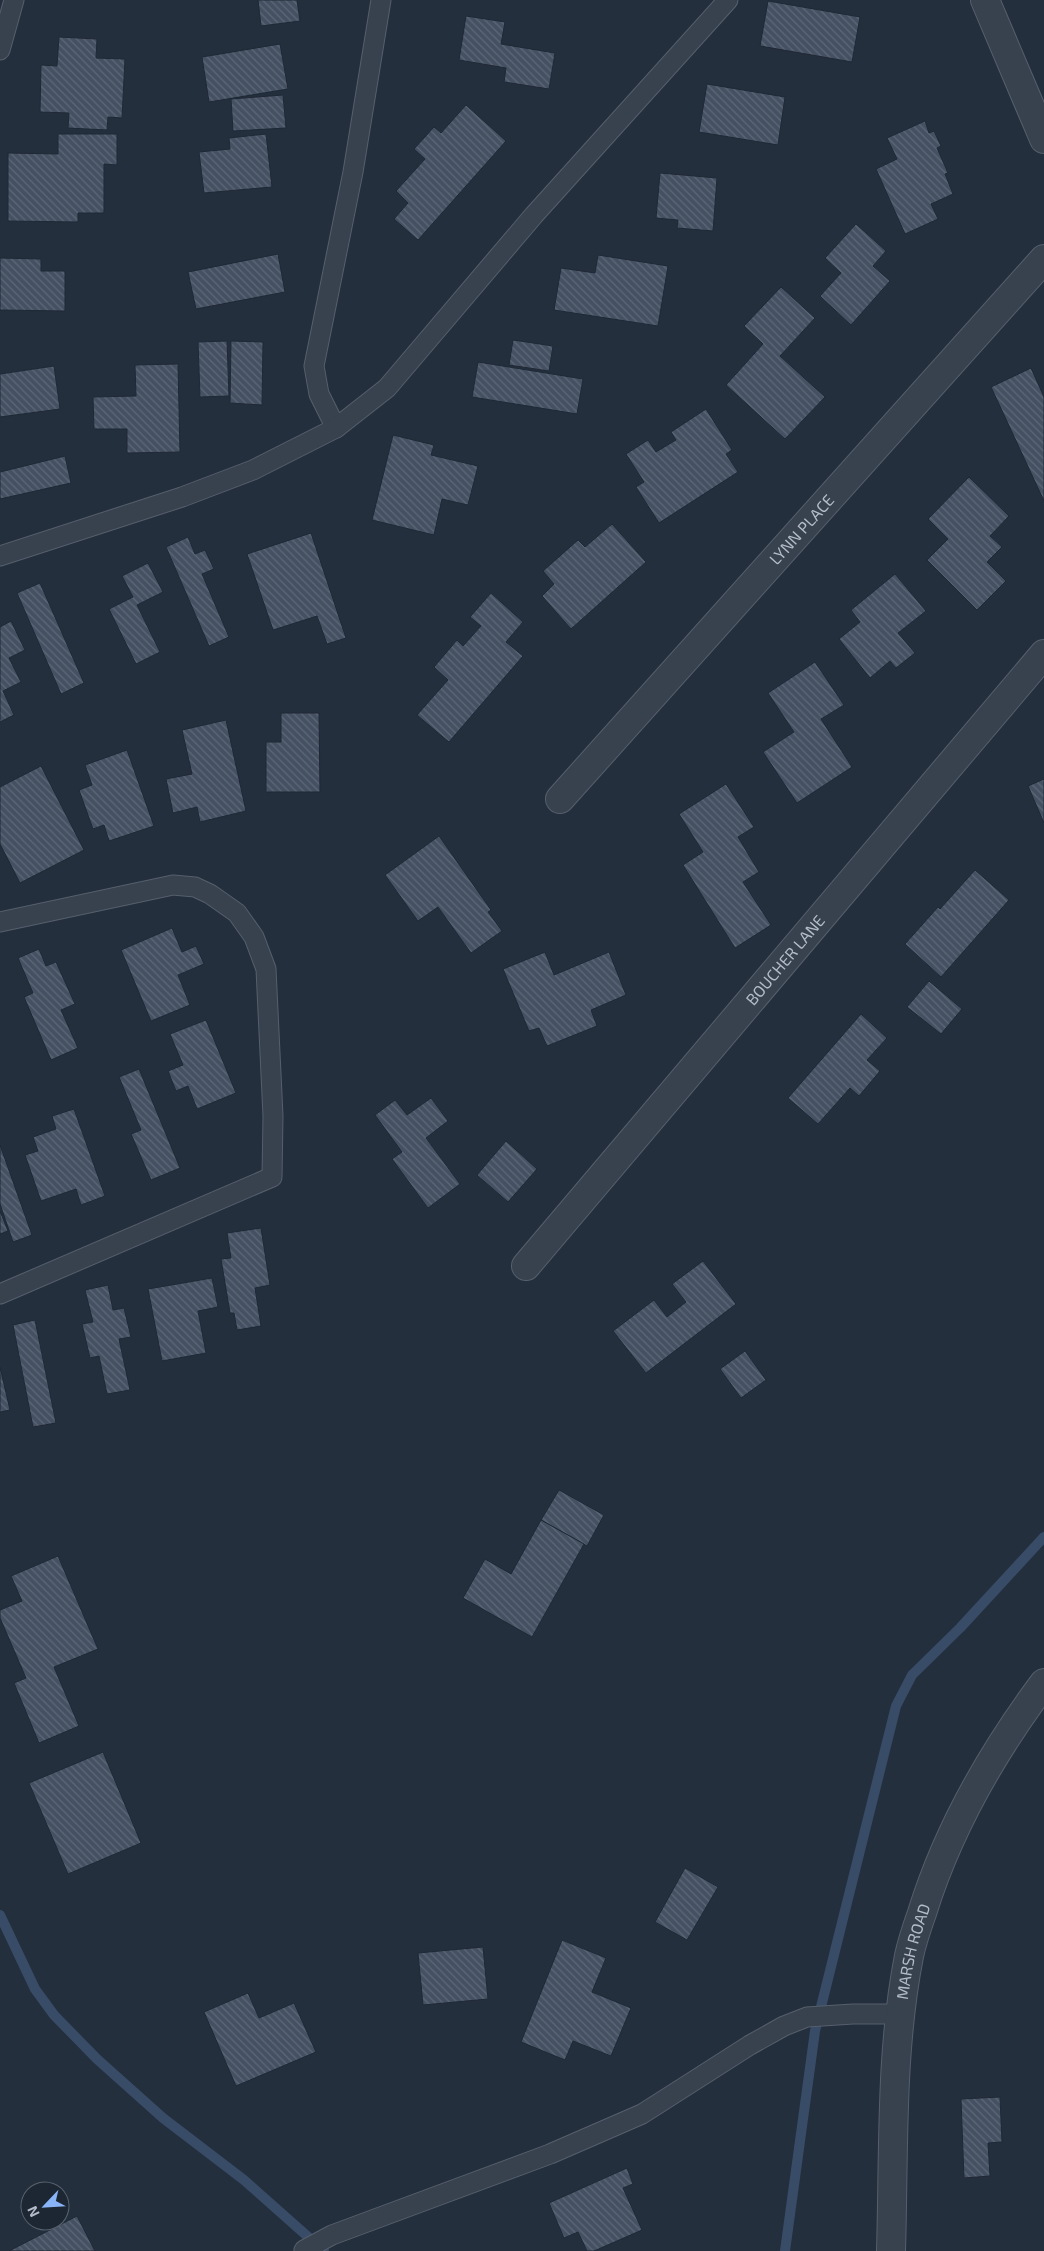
<svg xmlns="http://www.w3.org/2000/svg" width="1044" height="2251" font-family="'Exo 2',sans-serif">
<style>
.lines{fill:none;stroke-linecap:round;stroke-linejoin:round}
.stream{stroke:#394c67;stroke-width:10}
.building{fill:url(#building-back-hatch);stroke:#1f2835}
.service-casing{stroke:#565f6c;stroke-width:21}
.minor-casing{stroke:#565f6c;stroke-width:30}
.service{stroke:#38414e;stroke-width:19}
.minor{stroke:#38414e;stroke-width:28}
.labels{text-anchor:middle;stroke-width:4;stroke-linejoin:round;paint-order:stroke}
.street-label{font-size:16px;fill:#b4bcc9;stroke:#1d2633}
</style>
<defs>
<pattern id="building-back-hatch" width="6" height="6" patternUnits="userSpaceOnUse" patternTransform="scale(1.25)"><rect width="6" height="6" fill="#455162"/><path d="M-1 5l2 2M0 0l6 6M5-1l2 2" fill="none" stroke="#5d6877"/></pattern>
</defs>
<rect width="100%" height="100%" fill="#242f3e"/>
<g class="lines">
<g class="stream">
<path d="M0 1915 35 1989 54 2015 97 2059 163 2118 244 2180 324 2251"/>
<path d="M785 2251 815 2031 896 1706 912 1675 960 1628 1044 1537"/>
</g>
</g>
<g class="building">
<path d="M258 0H297L300 21 261 26Z"/>
<path d="M768 1 860 17 852 62 760 46Z"/>
<path d="M466 16 505 22 501 44 555 53 549 89 504 82 506 68 459 60Z"/>
<path d="M59 37 97 39 96 58 125 59 122 118 108 117 107 130 68 128 69 113 40 112 41 65 57 66Z"/>
<path d="M280 44 288 89 209 102 202 57Z"/>
<path d="M707 84 785 97 778 145 699 132Z"/>
<path d="M283 95 286 128 233 131 231 99Z"/>
<path d="M466 105 506 141 418 240 394 219 408 203 396 191 425 159 414 149 434 127 441 133Z"/>
<path d="M925 121 929 133 934 131 941 146 937 148 948 173 945 174 953 194 931 204 938 219 905 234 876 169 897 159 887 138Z"/>
<path d="M58 134H117V165L104 164V213H78V222L8 221V153L58 154Z"/>
<path d="M266 134 272 187 204 193 199 152 230 149 229 138Z"/>
<path d="M660 173 717 178 713 231 677 228 678 220 656 218Z"/>
<path d="M856 224 886 251 873 266 890 281 851 325 820 296 841 273 825 258Z"/>
<path d="M278 254 285 292 196 309 188 272Z"/>
<path d="M598 255 668 266 658 326 554 310 561 268 595 273Z"/>
<path d="M0 258 41 259V271H65V311L0 310Z"/>
<path d="M781 287 815 318 780 356 825 397 785 439 726 385 763 344 744 326Z"/>
<path d="M513 340 553 346 549 371 509 365Z"/>
<path d="M227 341 229 396 200 397 198 342Z"/>
<path d="M231 341 263 342 262 405 230 403Z"/>
<path d="M478 362 583 379 577 414 472 397Z"/>
<path d="M178 364 180 452 127 453V429H94L93 397 136 396 135 365Z"/>
<path d="M54 366 60 409 0 417V374Z"/>
<path d="M1031 368 1044 397V501L991 387Z"/>
<path d="M706 409 732 450 726 454 738 472 659 523 636 487 644 482 626 454 648 440 656 452 676 440 671 432Z"/>
<path d="M393 435 434 445 431 455 478 466 468 505 442 499 434 535 372 520Z"/>
<path d="M65 456 71 483 0 499V472Z"/>
<path d="M969 477 1009 516 990 536 1002 547 987 562 1006 581 977 610 927 560 948 539 928 519Z"/>
<path d="M612 524 646 562 571 629 542 596 554 584 543 571 578 540 585 547Z"/>
<path d="M311 533 346 638 327 644 317 616 273 630 247 554Z"/>
<path d="M188 537 195 554 205 550 214 569 202 574 229 637 209 646 166 547Z"/>
<path d="M148 563 163 592 137 605 160 652 136 664 109 609 133 597 122 576Z"/>
<path d="M895 574 926 611 898 633 915 653 896 668 890 661 870 678 839 639 860 622 851 610Z"/>
<path d="M40 583 84 683 61 694 17 593Z"/>
<path d="M491 593 523 622 506 642 523 656 449 742 417 715 448 680 434 667 457 640 463 646 481 626 470 617Z"/>
<path d="M11 621 25 650 9 658 21 682 3 691 14 715 0 722V627Z"/>
<path d="M815 662 844 705 821 719 852 767 797 803 763 752 794 732 768 693Z"/>
<path d="M281 713H319L320 792H266V742H281Z"/>
<path d="M226 720 246 811 200 822 197 807 173 813 166 779 192 774 182 730Z"/>
<path d="M127 750 154 826 109 841 104 825 93 829 79 790 92 785 85 765Z"/>
<path d="M41 766 84 850 20 883 0 844V787Z"/>
<path d="M1044 779V823L1028 786Z"/>
<path d="M726 784 754 827 738 837 759 872 743 882 771 925 735 948 683 865 703 852 679 814Z"/>
<path d="M439 836 491 910 488 912 502 931 471 953 438 907 418 921 385 875Z"/>
<path d="M975 870 1009 900 941 977 905 944 938 907 940 909Z"/>
<path d="M172 928 182 952 196 946 204 964 178 975 190 1005 151 1021 121 950Z"/>
<path d="M39 949 46 966 56 962 75 1004 61 1010 78 1048 51 1060 24 997 33 993 18 958Z"/>
<path d="M545 952 554 975 609 952 626 995 591 1010 597 1026 547 1046 539 1028 529 1031 503 969Z"/>
<path d="M929 981 962 1009 941 1034 907 1007Z"/>
<path d="M861 1014 887 1038 867 1060 880 1071 859 1096 850 1088 818 1124 788 1098Z"/>
<path d="M206 1020 236 1093 197 1109 188 1086 176 1091 168 1071 183 1065 170 1034Z"/>
<path d="M139 1069 180 1168 151 1180 131 1134 141 1130 119 1077Z"/>
<path d="M431 1098 448 1121 426 1138 460 1184 428 1208 392 1159 402 1152 375 1115 395 1100 407 1115Z"/>
<path d="M74 1109 105 1196 81 1205 76 1189 41 1201 25 1155 38 1151 33 1137 56 1129 52 1116Z"/>
<path d="M506 1141 537 1169 508 1202 477 1175Z"/>
<path d="M0 1145 32 1235 13 1242 0 1204Z"/>
<path d="M0 1211 8 1231 0 1234Z"/>
<path d="M261 1228 270 1285 255 1288 261 1326 237 1330 234 1313H230L221 1259 231 1258 227 1233Z"/>
<path d="M703 1261 736 1304 646 1373 613 1331 654 1300 667 1317 686 1302 672 1284Z"/>
<path d="M212 1278 218 1307 198 1311 206 1353 162 1361 148 1289Z"/>
<path d="M108 1285 113 1310 124 1308 131 1337 119 1339 130 1390 107 1394 99 1356 90 1358 82 1324 93 1322 85 1290Z"/>
<path d="M35 1320 56 1423 33 1427 13 1325Z"/>
<path d="M745 1351 766 1380 741 1398 720 1369Z"/>
<path d="M0 1367 10 1410 0 1412Z"/>
<path d="M559 1490 604 1515 587 1546 541 1520Z"/>
<path d="M541 1520 584 1544 532 1637 463 1598 485 1559 511 1574Z"/>
<path d="M58 1556 98 1649 54 1667 79 1726 39 1743 14 1683 26 1678 0 1618V1610L22 1601 11 1576Z"/>
<path d="M103 1752 141 1843 68 1874 29 1783Z"/>
<path d="M685 1868 718 1887 687 1940 655 1922Z"/>
<path d="M562 1940 606 1958 592 1992 631 2008 611 2056 573 2041 565 2060 521 2042Z"/>
<path d="M483 1947 488 1999 423 2005 418 1953Z"/>
<path d="M248 1993 259 2018 294 2003 316 2052 236 2086 204 2012Z"/>
<path d="M1000 2097 1002 2142 988 2143 990 2176 964 2178 961 2099Z"/>
<path d="M627 2168 633 2184 623 2188 642 2230 594 2251H587L578 2232 564 2238 549 2203Z"/>
<path d="M77 2216 95 2251H9Z"/>
</g>
<g class="lines">
<g class="service-casing">
<g id="service">
<path d="M0 50 14 0"/>
<path d="M336 428 319 394 314 366 353 172 381 0"/>
<path d="M0 556 182 497 253 470 336 428 387 388 534 215 728 0"/>
<path d="M0 922 173 885 195 887 210 894 237 913 254 937 266 969 273 1116 272 1177 0 1294"/>
<path d="M304 2250 332 2235 550 2154 642 2114 750 2045 784 2026 807 2017 853 2014H899"/>
</g>
</g>
<g class="minor-casing">
<g id="minor">
<path d="M985 0 1044 139"/>
<path id="s1" d="M560 799 1044 259"/>
<path id="s2" d="M526 1266 1044 654"/>
<path id="s3" d="M891 2251C894 2153 890 2053 909 1956 912 1942 917 1927 922 1913 948 1829 991 1754 1044 1683"/>
</g>
</g>
<use href="#service" class="service"/>
<use href="#minor" class="minor"/>
</g>
<g class="labels">
<g class="street-label">
<text dy="6" stroke="none"><textPath href="#s1" startOffset="362">LYNN PLACE</textPath></text>
<text dy="6" stroke="none"><textPath href="#s2" startOffset="401">BOUCHER LANE</textPath></text>
<text dy="6" stroke="none"><textPath href="#s3" startOffset="301">MARSH ROAD</textPath></text>
</g>
</g>
<g transform="translate(45 2206) rotate(245)"><circle r="24" fill="#1d2633" stroke="#59626f"/>
<path d="M0-4L9 19L0 12L-9 19Z" fill="#8ab4f8"/>
<text y="-8" font-size="14" font-weight="bold" text-anchor="middle" fill="#b4bcc9">N</text>
</g>
</svg>
